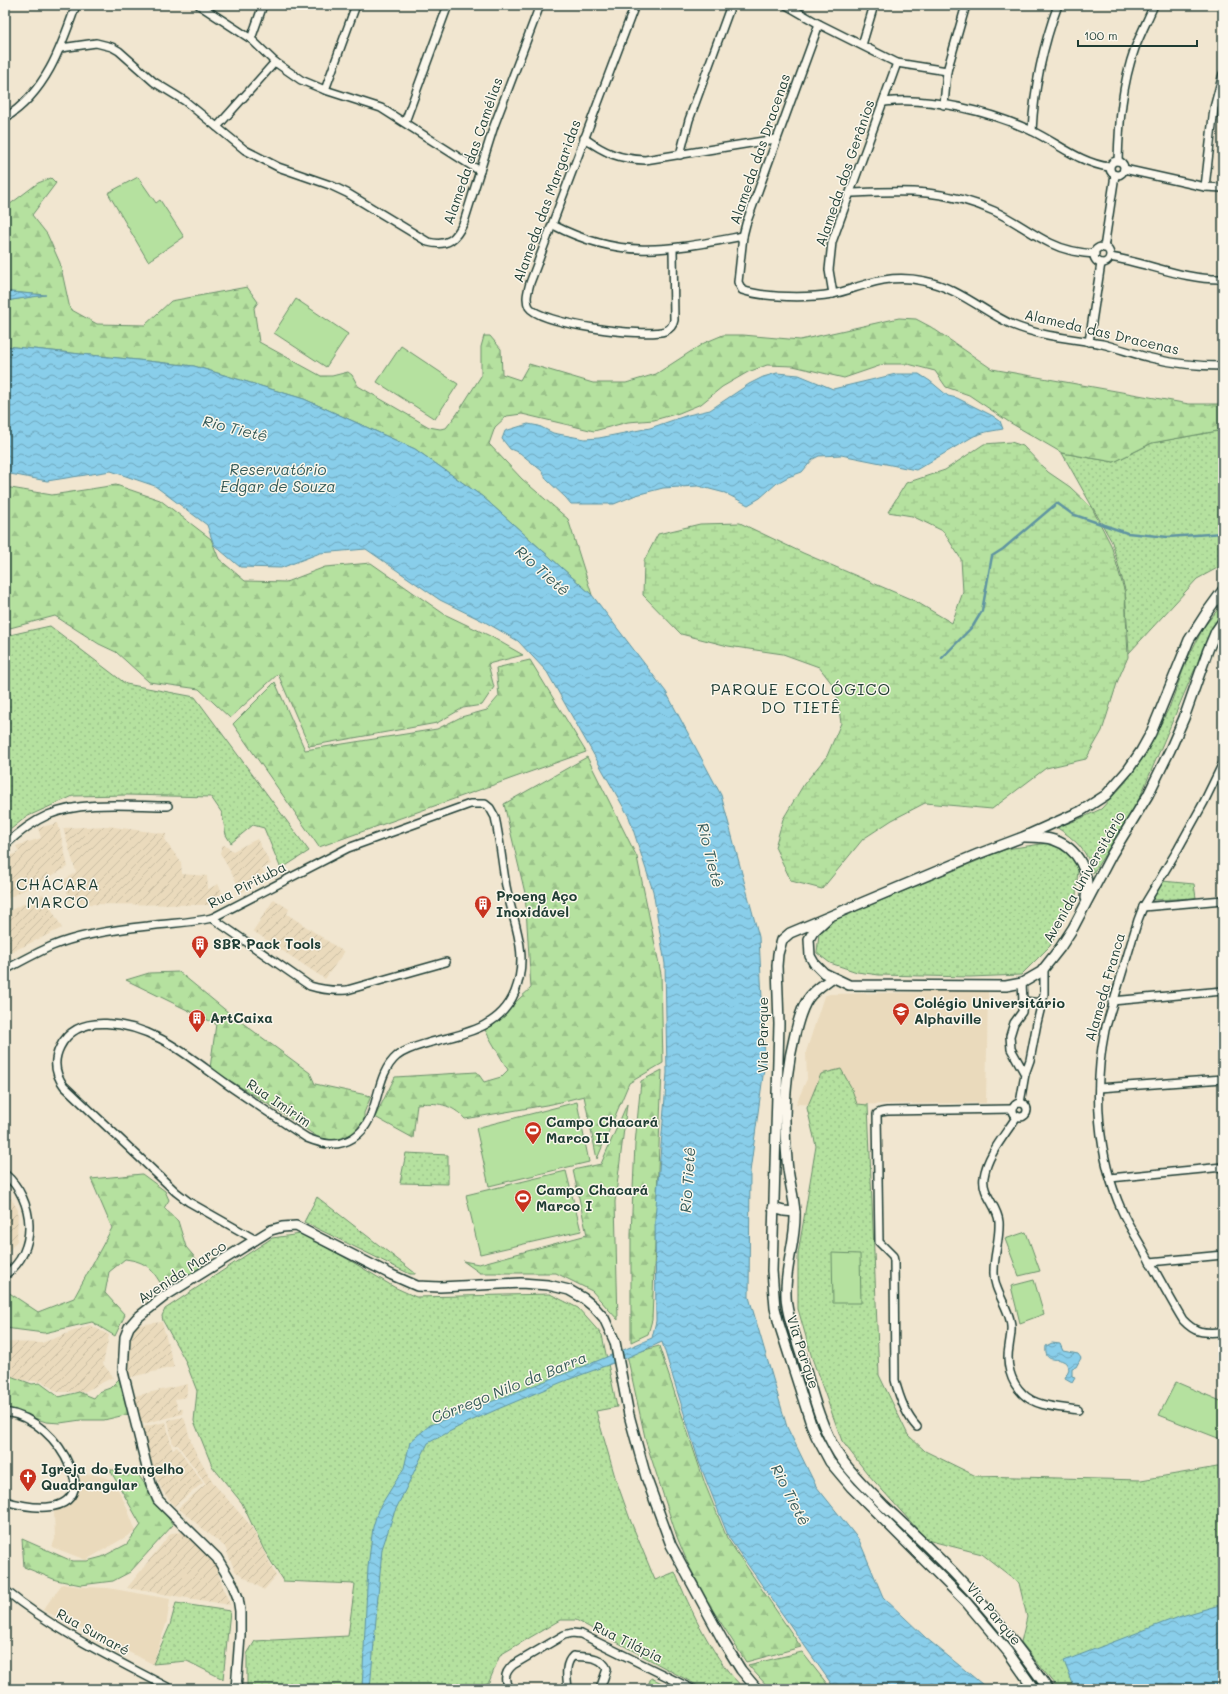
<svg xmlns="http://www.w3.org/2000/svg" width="1228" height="1694" font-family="Mali,sans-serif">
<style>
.built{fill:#eadabc}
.industrial{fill:url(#industrial-furrows)}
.grass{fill:url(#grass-dots);stroke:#6a8f6a}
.forest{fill:url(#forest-firs);stroke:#6a8f6a}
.wetland{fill:url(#wetland-marsh);stroke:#6a8f6a}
.pitch{fill:#b5e19f;stroke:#6a8f6a}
.water{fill:url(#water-waves);stroke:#5f94a1}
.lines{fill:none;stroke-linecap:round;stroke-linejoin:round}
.stream{stroke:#5f94a1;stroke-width:2.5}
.minor-casing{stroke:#1f3d34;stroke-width:10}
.secondary-casing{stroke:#1f3d34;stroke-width:12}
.minor{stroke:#fbf7ec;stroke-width:7}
.secondary{stroke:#fbf7ec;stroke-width:9}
.labels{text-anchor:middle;stroke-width:3;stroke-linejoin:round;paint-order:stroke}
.street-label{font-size:14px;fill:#1f3d34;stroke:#fbf7ec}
.poi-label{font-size:14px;font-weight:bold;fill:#1f3d34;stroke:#fbf7ec;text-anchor:start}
.water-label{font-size:15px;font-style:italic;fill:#345a58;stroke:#fbf7ec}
.quarter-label{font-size:16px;letter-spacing:1px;fill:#1f3d34;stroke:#fbf7ec}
</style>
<defs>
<pattern id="industrial-furrows" width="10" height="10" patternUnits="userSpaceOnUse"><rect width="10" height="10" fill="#eadabc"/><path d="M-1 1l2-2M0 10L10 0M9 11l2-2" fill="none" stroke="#c8bca2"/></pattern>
<pattern id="grass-dots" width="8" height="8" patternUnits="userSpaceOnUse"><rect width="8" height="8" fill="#b5e19f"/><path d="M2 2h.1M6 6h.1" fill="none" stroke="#9bc28a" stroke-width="1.8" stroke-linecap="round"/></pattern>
<pattern id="forest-firs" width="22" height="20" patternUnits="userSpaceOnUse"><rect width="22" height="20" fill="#b5e19f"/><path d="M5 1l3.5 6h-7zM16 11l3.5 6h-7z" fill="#9bc28a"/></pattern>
<pattern id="wetland-marsh" width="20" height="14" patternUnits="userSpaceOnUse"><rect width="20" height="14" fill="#b5e19f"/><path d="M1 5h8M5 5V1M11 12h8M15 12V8" fill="none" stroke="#9bc28a"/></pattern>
<pattern id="water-waves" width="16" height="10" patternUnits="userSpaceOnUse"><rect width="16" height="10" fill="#89ceea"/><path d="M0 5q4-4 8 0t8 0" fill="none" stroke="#6fa8be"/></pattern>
</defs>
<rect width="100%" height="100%" fill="#f1e6d0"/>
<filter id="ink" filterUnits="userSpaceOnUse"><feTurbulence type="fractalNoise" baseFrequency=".025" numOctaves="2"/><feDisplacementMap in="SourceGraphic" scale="8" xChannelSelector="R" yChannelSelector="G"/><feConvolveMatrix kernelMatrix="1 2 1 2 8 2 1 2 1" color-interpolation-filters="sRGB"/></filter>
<g filter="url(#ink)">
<g class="built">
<path d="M988 991 986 1103 820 1105 796 1104 807 1079 806 1052 824 996 830 994Z"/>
<path d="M92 1474 104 1477 114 1482 125 1503 136 1531 86 1560 52 1547 55 1539 54 1511 65 1506 71 1501 77 1490 80 1476Z"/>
<path d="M62 1584 84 1587 108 1588 170 1599 167 1621 153 1664 43 1610Z"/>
</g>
<g class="industrial">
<path d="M58 823 68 867 5 900V858L19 852 16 846 41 838 38 828Z"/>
<path d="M107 826 166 834 165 841 181 862 182 874 207 876 208 889 218 884 225 898 209 905 72 904 63 881 76 872 63 828Z"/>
<path d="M257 839 271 864 262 869 265 875 245 885 248 889 242 892 220 853 222 846 224 845 233 851Z"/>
<path d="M43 894 62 928 5 955V913Z"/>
<path d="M274 899 289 909 287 914 344 952 325 979 253 931Z"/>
<path d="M5 1188 18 1210 17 1241 5 1256Z"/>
<path d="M162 1322 174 1367 127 1378 132 1333 137 1325Z"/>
<path d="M90 1325 109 1335 103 1364 113 1377 84 1392H57L43 1382 22 1380 5 1373V1342L42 1343Z"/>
<path d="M188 1384 186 1397 175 1399 178 1409H183L182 1414 142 1424 134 1396Z"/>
<path d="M184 1417 192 1445 214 1484 251 1526 276 1576 264 1590 235 1571 225 1547 178 1508 206 1484 178 1445H173L168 1420Z"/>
<path d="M166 1422 172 1449 177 1447 203 1483 174 1506 162 1490 153 1470 143 1427Z"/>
<path d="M182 1532 215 1565 230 1605 127 1588 171 1533Z"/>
</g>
<g class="grass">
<path d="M1223 430V565L1197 579 1129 653 1125 590 1112 542 1062 453 1114 462 1152 443Z"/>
<path d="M1223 603V614L1193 673 1137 804 1093 873C1088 851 1075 839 1056 827L1075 821 1101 809 1125 783 1144 756 1169 708 1187 660 1203 628Z"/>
<path d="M50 626 126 684 195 697 309 851 281 869 264 828 253 825 231 843 226 835 222 813 211 797 127 795 73 796 26 817 5 834V636Z"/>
<path d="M1049 843 1064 848 1072 856 1078 868 1076 896 1050 946 1021 975 970 977 879 975 857 972 830 963 817 953 819 933 834 920 1006 849Z"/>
<path d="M1162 881 1194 884 1196 898 1153 900Z"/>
<path d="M841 1069 851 1087 857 1104 868 1105 879 1375 908 1435 925 1451 976 1476 1141 1480 1223 1466V1689H1058L1021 1642 1027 1617 1019 1583 982 1554 927 1540 867 1473 842 1441 812 1358 798 1309V1254L816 1146 807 1108 821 1074Z"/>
<path d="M406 1153 448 1155V1184L400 1183Z"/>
<path d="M317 1197 415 1273V1274H410L304 1222Z"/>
<path d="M301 1234 346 1258 394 1287 416 1297 550 1294 578 1308 602 1335 617 1407 596 1411 615 1477 631 1522 655 1580 675 1572C689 1607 716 1665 745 1689H704L576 1620H560L500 1655 489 1682 476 1689H247V1654L255 1641 348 1636 355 1584 283 1581 264 1550 242 1503 212 1466 194 1421 197 1391 185 1360 163 1321 162 1316 165 1309 272 1238Z"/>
<path d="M176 1603 230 1611 223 1679 187 1661 153 1664 170 1625Z"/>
<path d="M651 1678 676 1689H646Z"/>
</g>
<g class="forest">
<path d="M51 178 56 183 32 215 47 234 60 263 70 309 97 324 145 325 171 301 247 287 258 302 254 308 259 342 321 376H332L348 372 352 375 358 386 429 427 440 429 446 428 457 414 481 376V347L484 336H490L501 349 502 374 520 380 529 364 593 383H626L656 374 704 343 723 335H743L800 340 899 318 916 319 931 327 992 369 1189 404H1223V430L1152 443 1114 462 1062 453 1009 422 969 395 946 387 935 371 908 364H885L844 378 793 366 767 365 748 372 722 387 701 404 679 413 654 420 628 422 594 431 522 414 507 416 495 427 489 444 522 479 568 519 592 595 483 497 415 449 304 399 194 366 5 346V301L43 295 10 292 5 294V208L38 183Z"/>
<path d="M116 485 160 500 211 539 219 559 245 581 286 582 325 567 371 563 444 614 490 636 523 655 488 664 494 687 482 705 463 708 437 723 309 746 278 674 230 718 199 689 149 682 116 652 99 644 55 616 10 628 5 627V487L52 495Z"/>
<path d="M530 660 586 752 319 847 233 724 275 682 305 750 437 729 461 717 487 710 499 696 496 668Z"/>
<path d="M587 757 637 857 661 974 663 1063 629 1083 597 1159 584 1096 552 1104 465 1119C452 1104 437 1102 417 1104L413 1138 375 1117 395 1077 477 1072 484 1082 501 1077 508 1070 485 1030 531 988 525 893 504 804Z"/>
<path d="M179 972 229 1013 310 1073 315 1084 371 1096 364 1113V1121L350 1136 336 1141 319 1138 279 1111 210 1068 216 1024 126 980 149 973Z"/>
<path d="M662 1070 652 1320 648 1334 631 1342V1234L635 1144 641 1081Z"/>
<path d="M627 1104 615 1202 618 1320 592 1291 556 1273H480L463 1261 479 1264 587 1235 573 1170 601 1164Z"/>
<path d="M142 1174 165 1191 169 1200 164 1208 178 1221 186 1247 204 1268 164 1289C152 1269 148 1262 125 1259L109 1272 105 1293 125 1315 115 1336 92 1322 44 1333 5 1328V1290L38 1312 74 1298 112 1228 91 1179Z"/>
<path d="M659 1346 705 1484 727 1538 801 1647 746 1662 711 1607 689 1566 677 1537 646 1442 627 1355Z"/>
<path d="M5 1374 32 1384 40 1383 59 1397 79 1392 94 1398 99 1392 110 1388 120 1378 129 1414 104 1420H81L60 1423 46 1422 5 1408Z"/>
<path d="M110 1470H135L173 1525 130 1572 113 1581 81 1585 56 1580 24 1567 22 1539 72 1561H87L102 1557 127 1544 141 1525Z"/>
<path d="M802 1652 831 1689H770L748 1665Z"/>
</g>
<path class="wetland" d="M1011 442 1023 446 1048 472 1070 487 1092 508 1111 545 1125 593 1128 657 1118 680 1102 731 1086 759 1046 768 992 809 925 803 892 820 863 839 822 889 791 881 775 847 783 819 804 784 827 756 841 723 836 689 819 667 783 654 728 646 681 634 643 595 644 561 658 534 700 524 740 523 803 553 915 601 952 623 963 592 961 559 943 531 912 516 888 512 906 483 945 470 984 444Z"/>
<g class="pitch">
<path d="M138 177 156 203 160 200 184 237 148 261 108 193Z"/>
<path d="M296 299 348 334 326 367 274 333Z"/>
<path d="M401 346 458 384 435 419 377 382Z"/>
<path d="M577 1102 589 1162 489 1186 476 1128Z"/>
<path d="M566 1171 581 1231 480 1254 466 1195Z"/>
<path d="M1026 1232 1040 1271 1019 1276 1005 1239Z"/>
<path d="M832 1253 860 1254 861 1303H833Z"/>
<path d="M1034 1280 1044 1314 1020 1323 1011 1286Z"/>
<path d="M1176 1382 1223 1402V1440L1159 1415Z"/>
</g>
<g class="water">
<path d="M10 292 46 295 5 301V294Z"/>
<path d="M5 346 194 366 304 399 415 449 483 497 592 595 666 692 721 795 759 937 765 1061 750 1172 749 1297 787 1427 816 1486 859 1540 883 1597 926 1638 988 1689H835L729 1538 699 1462 662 1342 624 1359 562 1382 498 1409 464 1424 428 1443 394 1513 382 1549 370 1689H362L368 1567 373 1527 378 1510 404 1468 410 1442 430 1425 585 1366 652 1338 656 1321 655 1218 667 1073 665 964 653 891 629 817 547 672 518 641 485 622 440 600 366 549 320 553 281 568 240 567 214 545 207 525 155 486 111 471 47 481 5 473Z"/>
<path d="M777 373 799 375 833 389 896 374H919L930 381 948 396 957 398 993 416 1000 421 1003 429 986 432 974 436 916 470 841 455 819 456 813 459 802 472 788 477 777 483 760 498 748 505 725 493 698 486 663 488 636 495 614 504H571L566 498 547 480 542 471 520 453 510 449 502 439 505 431 528 424 539 426 553 433 585 439 599 438 650 428 688 415 710 410 749 384 763 377Z"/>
<path d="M1052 1343 1060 1344 1063 1351 1078 1354 1081 1358 1076 1367 1072 1368V1376L1075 1377 1072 1382 1065 1378 1069 1369C1067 1366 1067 1362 1063 1361 1055 1357 1044 1364 1046 1346Z"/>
<path d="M1223 1604V1686L1219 1689H1075L1064 1661 1178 1617Z"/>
</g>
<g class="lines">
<path class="stream" d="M942 658 973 626 982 611 992 556 1003 549 1057 503 1072 514 1127 533 1168 537 1223 533"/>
<g class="minor-casing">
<g id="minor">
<path d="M199 5 251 39 275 62 301 80 325 90 381 108 480 171"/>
<path d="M635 5 530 283C528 291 525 299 529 307 540 324 645 338 665 331 670 329 673 326 674 320L673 249"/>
<path d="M786 5 819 24 897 63 947 71"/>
<path d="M819 24 746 224 743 236 738 282 742 290C765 298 809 298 832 294 844 292 856 287 867 284 886 278 905 277 924 281 959 288 982 311 1013 325 1042 337 1072 338 1102 344 1118 348 1134 354 1151 358 1175 364 1199 366 1223 366"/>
<path d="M251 39 263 5"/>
<path d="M862 45 874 5"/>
<path d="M61 48 96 43 112 47 119 51 154 82 185 101 245 150 278 167 330 185 347 193 428 242C448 247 456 239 464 222L494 126 540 5"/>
<path d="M325 90 356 5"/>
<path d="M884 102C929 96 991 112 1032 131 1059 144 1080 163 1109 167"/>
<path d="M944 105 947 71 966 5"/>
<path d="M5 118C46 92 61 48 76 5"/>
<path d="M405 122 448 5"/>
<path d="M217 127 275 62"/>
<path d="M1032 131C1034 89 1043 45 1058 5"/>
<path d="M584 138C605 153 619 159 645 160L776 139"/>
<path d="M680 155 689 120 731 5"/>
<circle cx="1117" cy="168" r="7"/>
<path d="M1118 161C1119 123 1122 84 1135 48 1141 33 1148 19 1154 5"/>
<path d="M1124 169 1205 187 1223 188"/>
<path d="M1205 187 1214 108 1223 74"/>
<path d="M850 193C904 191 943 188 994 211 1014 220 1031 234 1050 243 1064 250 1079 253 1095 254"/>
<path d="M553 225C623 261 669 250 743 236"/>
<circle cx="1102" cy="255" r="8"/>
<path d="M1104 248 1115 175"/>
<path d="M1110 257C1148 263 1184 280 1223 279"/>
<path d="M833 294 829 270 832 242 897 63"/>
<path d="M1089 342 1101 263"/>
<path d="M1223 763 1204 802 1178 849 1143 907 1138 920 1105 1030C1093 1090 1097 1155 1122 1211 1128 1225 1137 1238 1144 1251 1157 1274 1169 1297 1183 1320 1196 1334 1204 1333 1223 1332"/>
<path d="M5 845C18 833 32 822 48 815 82 800 132 806 168 806"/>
<path d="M1143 907 1223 900"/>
<path d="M212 918 310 986C323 990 334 991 347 990L446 962"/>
<path d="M5 970C20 962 36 953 52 946 78 935 119 929 148 926 169 923 191 923 212 918L348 848 470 804H485L490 808 495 817C500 840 502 863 506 886 513 923 530 953 515 992 500 1029 462 1034 428 1043 418 1046 406 1049 397 1056 372 1077 382 1120 353 1138 337 1148 322 1144 307 1138 281 1121 256 1104 231 1087 208 1071 186 1052 161 1039 132 1024 78 1010 60 1047 53 1061 55 1074 64 1086L176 1192 189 1202 256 1240"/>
<path d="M1022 983 1023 1001 1022 1012 1014 1023 1010 1036 1011 1049 1025 1074"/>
<path d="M1023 1001 1042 1003"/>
<path d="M1112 1001 1223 991"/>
<path d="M1099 1088 1223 1079"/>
<circle cx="1020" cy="1110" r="7"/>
<path d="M1020 1103 1025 1074 1030 1060 1037 1023 1044 994V968"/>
<path d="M1017 1116C1005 1135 987 1155 984 1177 981 1194 998 1206 999 1222 1000 1239 994 1254 994 1271 993 1289 1006 1303 1010 1320 1013 1329 1010 1337 1009 1347 1006 1363 1010 1382 1023 1394 1036 1407 1060 1407 1078 1410"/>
<path d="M5 1174C35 1200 39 1251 5 1275"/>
<path d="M1110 1178 1223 1167"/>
<path d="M1150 1262 1223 1255"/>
<path d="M5 1412C34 1416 59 1440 70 1467 72 1472 75 1478 75 1484 72 1517 25 1507 5 1501"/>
<path d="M917 1427C905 1414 899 1396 895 1380L894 1261 893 1256 879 1242 877 1114 881 1112 887 1111 1012 1109"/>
<path d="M5 1590C55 1631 114 1659 171 1689"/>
<path d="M509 1689C503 1679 505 1672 513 1665L564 1635 572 1633 581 1634 692 1689"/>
<path d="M568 1689C567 1678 564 1664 573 1656 586 1658 601 1655 607 1669L600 1689"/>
</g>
</g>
<g class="secondary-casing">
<g id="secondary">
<path d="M1026 837C1035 837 1045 837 1054 840 1078 848 1091 873 1086 898"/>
<path d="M827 919 813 932 809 939 810 956 814 963 824 973 849 985 1006 986 1022 983 1041 972 1060 948 1073 928 1112 854 1148 795 1170 750 1184 718 1208 650 1216 631 1223 621"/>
<path d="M832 978C824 984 814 990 808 999 801 1009 798 1022 795 1034 785 1074 783 1119 787 1160 788 1178 794 1195 795 1213 796 1239 786 1264 786 1290 785 1312 795 1334 801 1354 811 1387 819 1424 838 1454 850 1473 868 1489 884 1506 907 1527 930 1549 952 1571 988 1608 1019 1647 1048 1689"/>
<path d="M773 1208 784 1211 795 1212"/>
<path d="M236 1689 240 1636V1611L238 1598 233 1585 217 1558 158 1500 151 1484 123 1372 125 1337 129 1327 137 1318 165 1296 271 1230 282 1227 296 1226 392 1275 417 1286 440 1287 521 1283 548 1285 569 1290 583 1298 594 1307 604 1318 615 1342 629 1415 646 1477 671 1545 723 1641 741 1670 757 1689"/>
<path d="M1034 1689 1008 1652 966 1602 851 1487 830 1462 816 1436 811 1424 779 1324 775 1308 772 1271 779 1024 777 966 778 954 782 940 790 933 978 854 1023 837 1081 811 1106 795 1128 770 1141 751 1151 733 1189 640 1207 612 1223 590"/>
</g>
</g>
<use href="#minor" class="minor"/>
<use href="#secondary" class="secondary"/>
</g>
</g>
<defs>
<g id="building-pin" transform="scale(0.9)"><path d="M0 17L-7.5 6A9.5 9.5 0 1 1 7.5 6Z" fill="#c8321e" stroke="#fbf7ec"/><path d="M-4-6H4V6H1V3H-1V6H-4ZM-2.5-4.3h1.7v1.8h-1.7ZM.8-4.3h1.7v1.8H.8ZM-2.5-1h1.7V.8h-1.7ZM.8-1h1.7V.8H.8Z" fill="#fff"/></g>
<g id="school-pin" transform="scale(0.9)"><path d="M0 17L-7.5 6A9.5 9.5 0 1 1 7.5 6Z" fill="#c8321e" stroke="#fbf7ec"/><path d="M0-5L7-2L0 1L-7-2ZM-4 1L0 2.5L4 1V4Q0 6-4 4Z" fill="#fff"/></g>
<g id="stadium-pin" transform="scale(0.9)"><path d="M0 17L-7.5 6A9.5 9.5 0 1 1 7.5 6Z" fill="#c8321e" stroke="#fbf7ec"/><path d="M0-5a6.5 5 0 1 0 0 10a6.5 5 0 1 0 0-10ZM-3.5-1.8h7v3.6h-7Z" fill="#fff"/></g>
<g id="church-pin" transform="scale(0.9)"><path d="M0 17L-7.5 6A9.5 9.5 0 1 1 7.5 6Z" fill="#c8321e" stroke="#fbf7ec"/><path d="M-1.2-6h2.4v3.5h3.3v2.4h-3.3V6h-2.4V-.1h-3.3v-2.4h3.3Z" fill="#fff"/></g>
</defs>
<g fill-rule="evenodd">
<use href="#building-pin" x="483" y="904"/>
<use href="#building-pin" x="200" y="944"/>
<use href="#school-pin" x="901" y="1011"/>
<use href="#building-pin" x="197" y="1018"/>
<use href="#stadium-pin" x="533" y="1130"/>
<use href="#stadium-pin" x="523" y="1198"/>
<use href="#church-pin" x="28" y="1477"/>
</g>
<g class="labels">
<g class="street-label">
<text transform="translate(760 149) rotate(-71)" y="5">Alameda das Dracenas</text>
<text transform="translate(473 151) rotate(-71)" y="5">Alameda das Camélias</text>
<text transform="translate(845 173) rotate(-71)" y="5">Alameda dos Gerânios</text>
<text transform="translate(547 201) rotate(-70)" y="5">Alameda das Margaridas</text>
<text transform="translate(1102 332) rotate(13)" y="5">Alameda das Dracenas</text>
<text transform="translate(1084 877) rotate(-60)" y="5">Avenida Universitário</text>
<text transform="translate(247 885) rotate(-27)" y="5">Rua Pirituba</text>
<text transform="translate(1105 987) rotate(-74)" y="5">Alameda Franca</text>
<text transform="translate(763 1035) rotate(-90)" y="5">Via Parque</text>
<text transform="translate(279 1103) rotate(34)" y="5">Rua Imirim</text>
<text transform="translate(182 1272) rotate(-33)" y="5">Avenida Marco</text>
<text transform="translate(803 1352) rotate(72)" y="5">Via Parque</text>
<text transform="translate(994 1614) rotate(50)" y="5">Via Parque</text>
<text transform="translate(93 1632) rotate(29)" y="5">Rua Sumaré</text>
<text transform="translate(628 1642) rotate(26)" y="5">Rua Tilápia</text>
</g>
<g class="poi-label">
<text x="496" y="901">Proeng Aço<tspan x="496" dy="16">Inoxidável</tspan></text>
<text x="213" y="949">SBR Pack Tools</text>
<text x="914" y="1008">Colégio Universitário<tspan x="914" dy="16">Alphaville</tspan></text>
<text x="210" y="1023">ArtCaixa</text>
<text x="546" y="1127">Campo Chacará<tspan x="546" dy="16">Marco II</tspan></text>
<text x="536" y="1195">Campo Chacará<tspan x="536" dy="16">Marco I</tspan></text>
<text x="41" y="1474">Igreja do Evangelho<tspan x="41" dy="16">Quadrangular</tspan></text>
</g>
<g class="water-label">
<text transform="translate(235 429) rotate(14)" y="5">Rio Tietê</text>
<text x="278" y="475">Reservatório<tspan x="278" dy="17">Edgar de Souza</tspan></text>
<text transform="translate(542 571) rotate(42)" y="5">Rio Tietê</text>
<text transform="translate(710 855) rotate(76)" y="5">Rio Tietê</text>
<text transform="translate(688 1180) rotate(-86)" y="5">Rio Tietê</text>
<text transform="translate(509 1388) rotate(-22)" y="5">Córrego Nilo da Barra</text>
<text transform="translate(790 1495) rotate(63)" y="5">Rio Tietê</text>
</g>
<g class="quarter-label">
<text x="801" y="695">PARQUE ECOLÓGICO<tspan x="801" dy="18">DO TIETÊ</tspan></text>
<text x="58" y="890">CHÁCARA<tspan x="58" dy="18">MARCO</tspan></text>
</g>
</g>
<rect width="1228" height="1694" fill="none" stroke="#fbf7ec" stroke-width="20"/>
<rect x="10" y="10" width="1208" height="1674" fill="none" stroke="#1f3d34" stroke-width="1.5" filter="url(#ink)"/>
<path d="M1078 40v6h119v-6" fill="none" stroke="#1f3d34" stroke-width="2"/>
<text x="1084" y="40" font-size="12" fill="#1f3d34" stroke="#fbf7ec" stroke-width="3" paint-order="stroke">100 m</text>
</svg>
